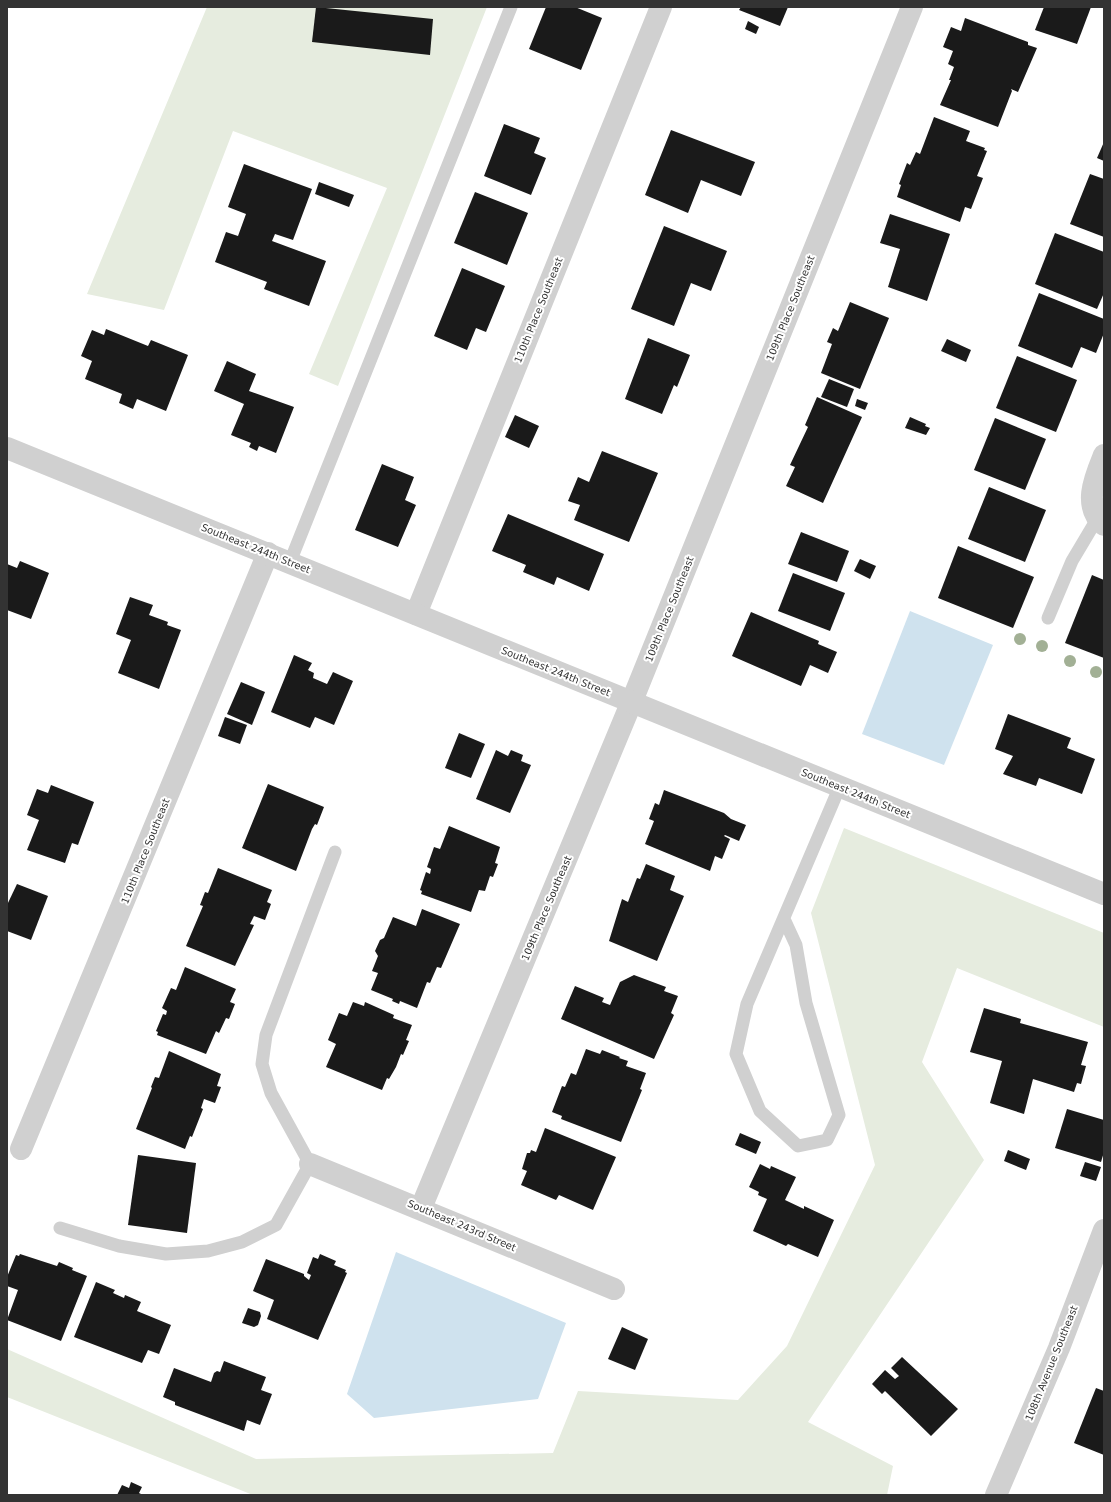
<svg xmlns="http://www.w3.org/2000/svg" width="1111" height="1502" font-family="'DejaVu Sans',sans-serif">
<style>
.green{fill:#e6ecdf}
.water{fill:#cfe2ee}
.building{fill:#1a1a1a}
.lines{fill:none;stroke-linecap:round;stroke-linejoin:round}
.service{stroke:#d0d0d0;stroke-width:13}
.minor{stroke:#d0d0d0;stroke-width:22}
.tertiary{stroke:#d0d0d0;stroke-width:22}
.tree{fill:#a2b095}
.labels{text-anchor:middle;stroke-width:4;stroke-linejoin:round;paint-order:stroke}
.street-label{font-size:10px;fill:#333;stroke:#fff}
</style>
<rect width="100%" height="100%" fill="#fff"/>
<g class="green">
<path d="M207 7H487L338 386 309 374 387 188 233 131 164 310 87 294Z"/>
<path d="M844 828 1104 933V1027L957 968 922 1062 984 1160 808 1422 893 1466 887 1495H253L7 1397V1349L256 1459 553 1453 578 1391 738 1400 787 1346 875 1165 811 913Z"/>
</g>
<g class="water">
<path d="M910 611 993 645 944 765 862 734Z"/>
<path d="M396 1252 566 1323 538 1399 374 1418 347 1394Z"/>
</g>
<g class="building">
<path d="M316 7 433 19 430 55 312 42Z"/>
<path d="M546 7H575L602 18 581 70 529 49Z"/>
<path d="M741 7H788L780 26 739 10Z"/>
<path d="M1044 7H1091L1077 44 1035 30Z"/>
<path d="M965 18 1028 42V45L1037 48 1018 92 1011 89 1012 91 998 127 940 105 951 80H949L954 67 948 64 953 51 943 47 951 27 961 31Z"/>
<path d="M748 21 759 27 756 34 745 29Z"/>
<path d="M934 117 970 131 966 141 985 148 984 150 987 151 977 176 983 178 971 209 965 207 960 222 897 197 901 185 899 184 907 163 910 165 916 152 920 154Z"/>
<path d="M504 124 540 138 534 153 546 158 531 195 484 176Z"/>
<path d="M671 130 755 162 741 196 701 180 688 213 645 195Z"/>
<path d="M1104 142V161L1097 158Z"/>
<path d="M244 164 312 189 293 240 275 234 272 241 326 261 309 306 264 289 267 282 215 262 226 232 238 236 246 214 228 207Z"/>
<path d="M1090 174 1104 179V237L1070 224Z"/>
<path d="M319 182 354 195 349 207 315 194Z"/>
<path d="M475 192 528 213 507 265 454 243Z"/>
<path d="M890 214 950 234 927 301 888 287 900 249 880 243Z"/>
<path d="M664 226 727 251 711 291 691 283 674 326 631 309Z"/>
<path d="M1055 233 1104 252V293L1097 309 1035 284Z"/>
<path d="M462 268 505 286 486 332 476 328 467 350 434 336Z"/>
<path d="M1039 293 1104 319V333L1096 353 1081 347 1072 368 1018 346Z"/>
<path d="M850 302 889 318 860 389 821 373 832 344 827 342 833 328 838 331Z"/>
<path d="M106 329 148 346 151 340 188 355 166 411 137 399 133 409 119 403 122 394 85 379 92 361 81 356 92 330 104 335Z"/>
<path d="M648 338 690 355 677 387 674 385 662 414 625 399Z"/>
<path d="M947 339 971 350 966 362 941 351Z"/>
<path d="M1017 356 1077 380 1056 432 996 408Z"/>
<path d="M227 361 256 374 249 391 294 407 276 453 259 446 257 451 249 447 251 443 231 435 244 404 214 391Z"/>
<path d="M829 379 854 389 847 407 821 397Z"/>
<path d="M817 397 862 417 823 503 786 486 795 467 790 465 808 427 805 425Z"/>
<path d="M857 399 868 403 865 410 855 406Z"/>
<path d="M515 415 539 426 529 448 505 437Z"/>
<path d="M910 417 926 424 925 426 930 428 926 435 905 428Z"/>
<path d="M995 418 1046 439 1025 490 974 470Z"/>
<path d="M602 451 658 473 629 542 574 520 580 505 568 501 578 477 589 482Z"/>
<path d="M382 464 414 477 405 500 416 505 398 547 355 530Z"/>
<path d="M989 487 1046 510 1025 562 968 539Z"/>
<path d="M508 514 604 554 589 591 557 577 554 585 523 572 526 565 492 551Z"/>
<path d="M801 532 849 551 837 582 788 564Z"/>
<path d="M958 546 1034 577 1013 628 938 598Z"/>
<path d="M860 559 876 566 870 579 854 571Z"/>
<path d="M20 561 49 573 31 619 7 610V564L17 568Z"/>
<path d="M793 573 845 593 830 631 778 611Z"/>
<path d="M1092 575 1104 580V658L1065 643Z"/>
<path d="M130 597 153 605 149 615 168 622 167 625 181 630 159 689 118 673 131 640 116 634Z"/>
<path d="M751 612 819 641 818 644 837 652 828 673 810 665 801 686 732 656Z"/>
<path d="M294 655 312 663 308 670 314 673 313 678 327 684 333 672 353 681 334 725 315 717 310 728 271 712Z"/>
<path d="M241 682 265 692 252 725 227 714Z"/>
<path d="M1008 714 1071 738 1067 748 1095 759 1082 794 1039 778 1036 786 1003 774 1013 756 995 749Z"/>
<path d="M225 717 247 725 240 744 218 736Z"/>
<path d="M459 733 485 744 471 778 445 768Z"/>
<path d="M496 750 508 756 511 750 523 755 521 761 531 765 510 813 476 799Z"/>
<path d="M268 784 324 807 317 825 315 824 312 829 296 871 242 848Z"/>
<path d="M51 785 94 802 78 845 72 843 65 863 27 850 39 820 27 815 37 789 48 793Z"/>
<path d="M664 790 724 813 731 819 746 825 739 841 725 835 724 836 730 839 722 859 715 856 710 871 645 844 654 821 649 819 655 803 659 805Z"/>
<path d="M449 826 500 847 495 863 498 864 493 877 490 876 485 891 479 890 471 912 421 894 422 891 420 890 426 872 430 874 431 869 427 867 434 847 440 849Z"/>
<path d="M646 864 675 876 670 890 684 896 657 961 609 941 622 899 628 902 637 878 640 879Z"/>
<path d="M218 868 272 890 267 902 271 904 265 920 254 916 250 924 254 925 235 966 186 946 203 906 200 905 205 892 208 893Z"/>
<path d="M17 884 48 896 31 940 7 931V905Z"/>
<path d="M422 909 460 924 441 968 437 967 430 983 427 982 417 1008 400 1001 399 1004 392 1001 393 999 371 990 378 973 372 971 378 956 375 951 380 940 384 938 393 917 416 926Z"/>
<path d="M185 967 236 989 230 1002 235 1004 229 1019 226 1018 219 1033 216 1031 206 1054 157 1035 158 1032 156 1031 163 1014 166 1015 167 1011 162 1008 171 988 176 990Z"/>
<path d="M634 975 666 987 664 991 678 996 671 1013 674 1015 654 1059 561 1019 575 986 604 998 602 1002 610 1005 620 982Z"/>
<path d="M353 1002 364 1006 365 1002 394 1015 393 1018 412 1025 406 1040 409 1041 403 1055 401 1054 396 1067 389 1079 387 1078 382 1090 326 1067 336 1044 328 1040 339 1013 347 1016Z"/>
<path d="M984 1008 1021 1019 1020 1023 1088 1042 1081 1065 1086 1066 1081 1084 1077 1083 1074 1092 1033 1079 1024 1114 990 1103 1002 1061 970 1052Z"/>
<path d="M586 1049 600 1054 602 1050 620 1057 619 1058 628 1061 626 1066 646 1073 640 1089 642 1090 621 1142 561 1119 562 1116 552 1112 562 1086 565 1087 571 1073 576 1075Z"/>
<path d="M169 1051 221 1074 217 1086 221 1087 215 1103 204 1099 201 1108 203 1109 192 1137 190 1136 185 1149 136 1129 152 1088 151 1087 155 1077 159 1078Z"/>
<path d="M1067 1109 1104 1120V1152L1101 1162 1055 1148Z"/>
<path d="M545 1128 616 1157 593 1210 559 1195 556 1200 521 1185 527 1171 522 1169 527 1153H530L531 1150 536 1152Z"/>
<path d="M740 1133 761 1142 756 1154 735 1145Z"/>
<path d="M1008 1150 1030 1159 1026 1170 1004 1161Z"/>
<path d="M138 1155 196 1163 187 1233 128 1225Z"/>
<path d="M1085 1162 1101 1167 1096 1181 1080 1176Z"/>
<path d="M760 1164 770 1169 771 1166 796 1177 785 1200 804 1209V1206L834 1220 818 1257 788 1244 786 1246 753 1231 767 1199 758 1195 759 1192 749 1187Z"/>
<path d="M20 1254 57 1266 59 1262 73 1268 72 1270 87 1276 61 1341 7 1320 18 1290 7 1286V1277L16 1255 19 1256Z"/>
<path d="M320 1254 336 1261 334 1265 346 1270 345 1272 347 1273 318 1340 267 1319 274 1300 253 1291 266 1259 304 1274V1276L309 1280 311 1275 307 1273 313 1257 318 1259Z"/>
<path d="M96 1282 115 1290 113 1293 124 1298 125 1295 141 1302 137 1311 171 1325 159 1354 148 1350 142 1363 74 1337Z"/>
<path d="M248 1308 260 1312 261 1316 258 1325 254 1327 242 1323Z"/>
<path d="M622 1327 648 1339 635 1370 608 1359Z"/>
<path d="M902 1357 958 1409 931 1436 885 1391 882 1394 872 1384 885 1370 895 1379 899 1376 891 1368Z"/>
<path d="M224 1361 266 1377 261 1390 272 1394 260 1425 247 1420 244 1431 175 1405V1402L163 1397 174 1368 211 1382 214 1373 217 1371 220 1372Z"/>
<path d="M1096 1388 1104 1391V1455L1074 1443Z"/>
<path d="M131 1482 142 1487 139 1493 143 1495H117L122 1485 129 1488Z"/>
</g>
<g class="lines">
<g class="service">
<path d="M290 562 511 7"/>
<path d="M1048 618 1072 561 1097 519"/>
<path d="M784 919 796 945 806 1003 839 1115 827 1140 798 1146 760 1111 736 1054 747 1004 840 786"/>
<path d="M60 1228 119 1246 166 1254 208 1251 242 1242 276 1225 310 1164 271 1093 262 1064 266 1035 335 852"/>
</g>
<g class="minor">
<path d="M1104 455C1095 477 1082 506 1104 525"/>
<path d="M416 614 661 7"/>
<path d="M21 1149 268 553"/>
<path d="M310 1164 614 1289"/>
<path d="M421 1208 632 701 912 7"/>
<path d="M996 1495 1059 1348 1104 1230"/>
</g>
<path class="tertiary" d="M7 448 1104 894"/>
</g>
<g class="tree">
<circle cx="1020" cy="639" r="6"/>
<circle cx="1042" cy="646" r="6"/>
<circle cx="1070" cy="661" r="6"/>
<circle cx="1096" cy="672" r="6"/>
</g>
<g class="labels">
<g class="street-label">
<text transform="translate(790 308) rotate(-68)" y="4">109th Place Southeast</text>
<text transform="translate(538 310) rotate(-68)" y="4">110th Place Southeast</text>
<text transform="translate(256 548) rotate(22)" y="4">Southeast 244th Street</text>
<text transform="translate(669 609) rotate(-68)" y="4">109th Place Southeast</text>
<text transform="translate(556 671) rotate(22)" y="4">Southeast 244th Street</text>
<text transform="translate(856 793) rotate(22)" y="4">Southeast 244th Street</text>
<text transform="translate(145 851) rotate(-68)" y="4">110th Place Southeast</text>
<text transform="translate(546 908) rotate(-67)" y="4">109th Place Southeast</text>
<text transform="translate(462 1225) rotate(23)" y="4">Southeast 243rd Street</text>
<text transform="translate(1051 1363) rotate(-68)" y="4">108th Avenue Southeast</text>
</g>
</g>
<rect width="1111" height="1502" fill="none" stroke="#333333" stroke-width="16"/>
</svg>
